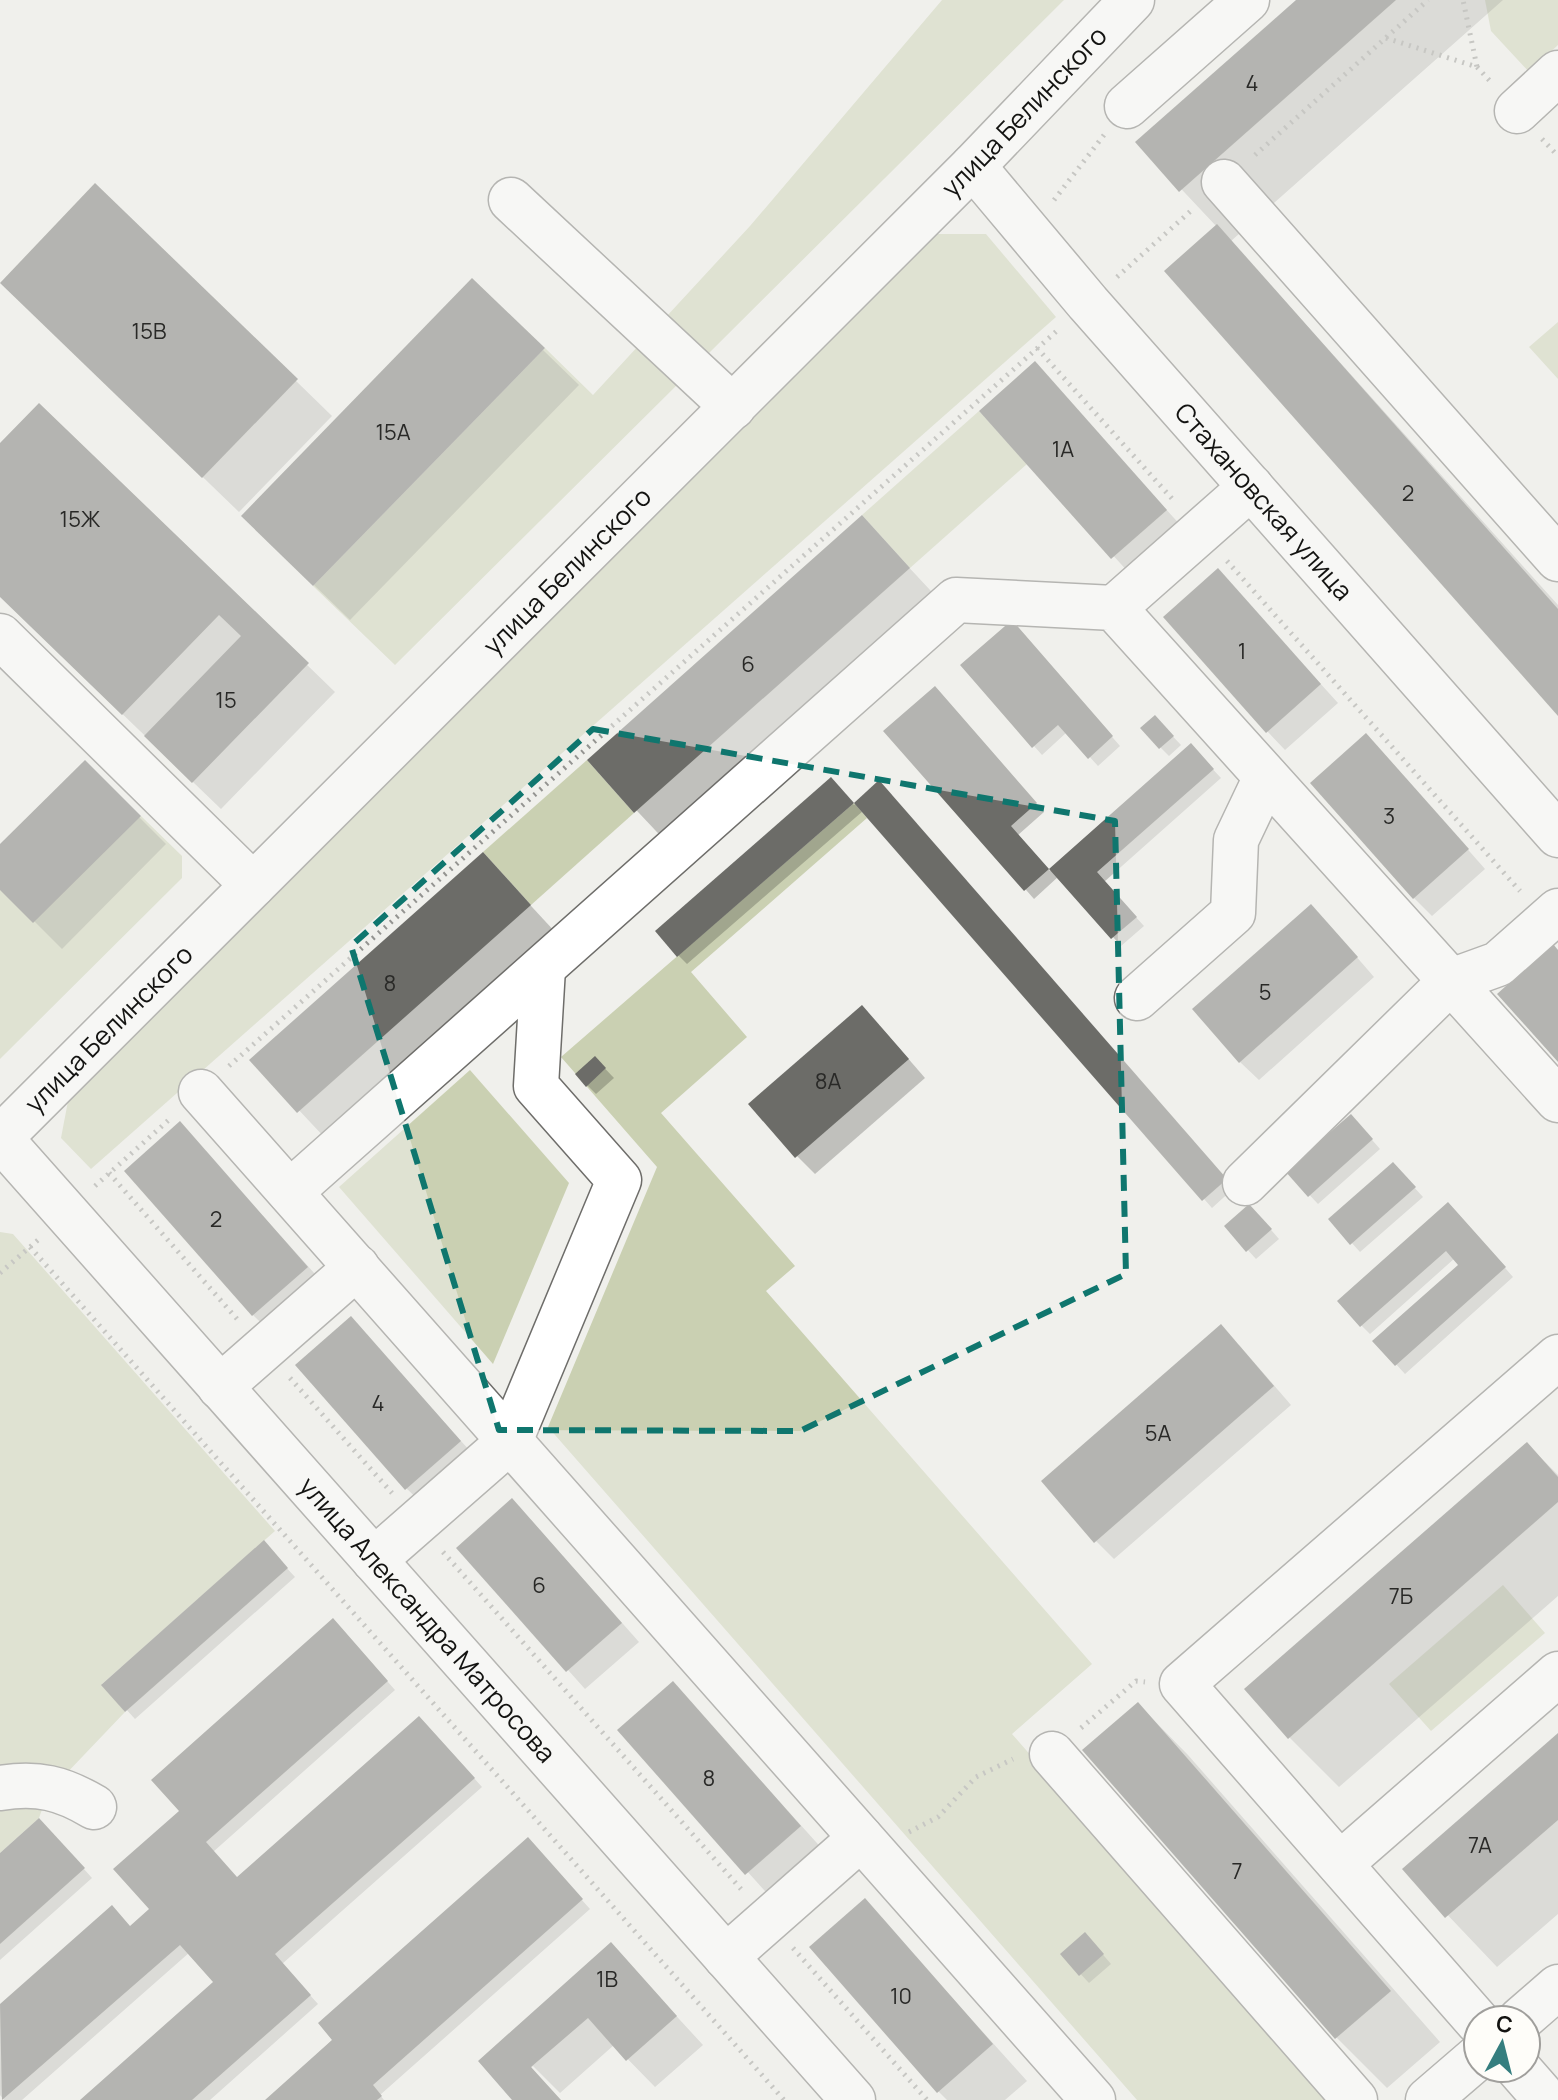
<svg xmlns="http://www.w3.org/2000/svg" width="1558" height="2100" font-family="Manrope,sans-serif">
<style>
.green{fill:#cad0b2}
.shadow{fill:#0003}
.building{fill:#6c6c68}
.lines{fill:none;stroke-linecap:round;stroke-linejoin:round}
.minor-casing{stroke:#6e6d6a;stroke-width:47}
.path{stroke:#949491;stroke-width:5;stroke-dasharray:2 6;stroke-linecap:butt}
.minor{stroke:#fff;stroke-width:44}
.marked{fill:none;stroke:#0f766e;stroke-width:6;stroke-dasharray:16 10;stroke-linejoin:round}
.labels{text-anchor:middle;stroke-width:6;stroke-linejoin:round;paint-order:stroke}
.number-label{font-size:22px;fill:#292927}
.street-label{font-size:26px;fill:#131311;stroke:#fefdf9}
</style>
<rect width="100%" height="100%" fill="#f0f0ec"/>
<g class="green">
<path d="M942 0H1064L705 357 666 317 750 226Z"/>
<path d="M1485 0H1558V45L1529 72 1491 31Z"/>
<path d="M936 234H986L1056 317 91 1169 61 1138 68 1101Z"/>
<path d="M1558 322V379L1529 347Z"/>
<path d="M640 344 679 383 395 665 313 586 545 348 593 395Z"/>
<path d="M979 411 1027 464 910 568 862 515Z"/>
<path d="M587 760 634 813 531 905 483 852Z"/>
<path d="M854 803 867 818 691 972 747 1037 661 1113 795 1266 766 1291 1092 1664 1012 1734 1332 2100H1137L548 1427 657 1167 561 1057Z"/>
<path d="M141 816 182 856V878L0 1059V890Z"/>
<path d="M470 1070 569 1183 493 1364 339 1187Z"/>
<path d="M0 1232 13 1234 275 1531 102 1684 125 1712 63 1777 45 1801 39 1818 0 1853Z"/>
<path d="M1503 1585 1545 1633 1431 1731 1389 1684Z"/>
</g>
<g class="shadow">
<path d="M1299 0H1503L1231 241 1558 605V713L1217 227 1138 143Z"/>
<path d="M95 185 332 416 239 512 37 317Z"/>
<path d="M543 350 579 385 350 620 280 552Z"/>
<path d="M1035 364 1192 538 1140 585 982 411Z"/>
<path d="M39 405 335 692 221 809 0 596V446Z"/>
<path d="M862 517 944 605 672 848 589 760Z"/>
<path d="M1218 571 1338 703 1285 750 1267 731Z"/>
<path d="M1020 631 1120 746 1098 766 1067 732 1042 755 1034 746Z"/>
<path d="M943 697 1044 812 1018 835 1050 871 1191 746 1221 778 1104 882 1144 926 1121 946 1059 876 1034 899 886 731Z"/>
<path d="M1163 726 1181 745 1169 756 1160 747Z"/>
<path d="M1384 754 1485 869 1432 916 1414 898Z"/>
<path d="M85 763 166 844 62 949 0 887V847Z"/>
<path d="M879 783 1234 1188 1212 1208 863 811 687 964 678 955 839 789 854 805Z"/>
<path d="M483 854 557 934 326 1139 252 1060Z"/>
<path d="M1329 925 1374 977 1259 1080 1240 1062Z"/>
<path d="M880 1026 925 1078 815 1174 797 1156Z"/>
<path d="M595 1058 614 1078 596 1094 587 1085Z"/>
<path d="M180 1124 342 1304 289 1350 253 1315Z"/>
<path d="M1359 1125 1380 1149 1318 1204 1288 1172Z"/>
<path d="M1401 1173 1423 1197 1360 1252 1331 1220Z"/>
<path d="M1457 1213 1513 1277 1405 1374 1375 1341 1461 1265 1455 1258 1370 1334 1361 1325Z"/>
<path d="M1258 1215 1279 1239 1256 1259 1226 1226Z"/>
<path d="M351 1318 478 1460 425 1506 406 1488Z"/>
<path d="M1239 1345 1291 1405 1114 1559 1096 1541Z"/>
<path d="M1527 1444 1558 1475V1596L1339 1787 1289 1737Z"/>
<path d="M530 1519 639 1642 585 1689 459 1548Z"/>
<path d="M272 1552 295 1577 135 1719 104 1685Z"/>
<path d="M342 1630 395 1690 213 1852 238 1879 428 1727 482 1787 282 1964 318 2004 210 2100H83L216 1982 190 1952 22 2100H4L0 2095V2007L112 1908 131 1928 152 1909 182 1811Z"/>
<path d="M673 1684 835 1863 782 1910 620 1730Z"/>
<path d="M1138 1704 1188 1755 1440 2042 1387 2088 1337 2038 1085 1750Z"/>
<path d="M1558 1735V1914L1497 1967 1404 1869Z"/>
<path d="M48 1829 92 1878 0 1960V1856Z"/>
<path d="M536 1849 590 1909 380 2095 384 2100H268Z"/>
<path d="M865 1901 1027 2081 1005 2100H947L938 2091Z"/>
<path d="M1093 1943 1111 1964 1089 1983 1062 1954Z"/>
<path d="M611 1945 703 2045 655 2087 614 2045 560 2093 533 2066 531 2068 559 2100H515L480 2061Z"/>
</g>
<g class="building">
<path d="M1296 0H1396L1179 192 1135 142Z"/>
<path d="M95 183 298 379 202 478 0 283Z"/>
<path d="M1217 224 1558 609V716L1164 271Z"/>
<path d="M472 278 545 348 313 586 241 516Z"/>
<path d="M1035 361 1167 510 1111 559 979 411Z"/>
<path d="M39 403 309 663 192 783 144 736 241 636 219 615 122 715 0 597V443Z"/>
<path d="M862 515 910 568 634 813 587 760Z"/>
<path d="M1218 568 1321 684 1266 733 1163 617Z"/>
<path d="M1012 620 1113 736 1088 759 1058 725 1032 748 960 665Z"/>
<path d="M935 686 1037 803 1011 826 1049 869 1024 891 883 731Z"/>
<path d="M1155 715 1174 736 1159 749 1140 728Z"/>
<path d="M1366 733 1469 849 1413 899 1310 783Z"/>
<path d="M1191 743 1214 769 1097 872 1137 917 1111 939 1049 869Z"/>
<path d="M85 760 141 816 33 923 0 890V844Z"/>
<path d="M831 777 854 803 677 957 655 931Z"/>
<path d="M879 780 1227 1179 1202 1201 854 803Z"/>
<path d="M483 852 531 905 297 1113 249 1060Z"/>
<path d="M1311 904 1358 957 1239 1063 1192 1009Z"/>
<path d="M1553 944 1558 950V1062L1497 994Z"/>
<path d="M862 1005 909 1059 795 1158 748 1104Z"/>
<path d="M595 1056 606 1068 586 1087 575 1074Z"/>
<path d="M1351 1114 1373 1139 1308 1197 1285 1171Z"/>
<path d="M180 1121 308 1267 252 1316 124 1171Z"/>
<path d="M1393 1162 1416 1187 1350 1245 1328 1219Z"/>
<path d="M1448 1202 1506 1267 1395 1366 1372 1341 1458 1265 1446 1251 1360 1327 1337 1301Z"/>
<path d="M1249 1204 1272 1229 1246 1252 1224 1226Z"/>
<path d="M351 1316 461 1441 405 1490 295 1365Z"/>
<path d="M1221 1324 1274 1386 1094 1543 1041 1481Z"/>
<path d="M1527 1442 1558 1477V1502L1288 1739 1244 1689Z"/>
<path d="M512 1498 622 1623 566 1672 456 1548Z"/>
<path d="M264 1540 288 1568 125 1712 101 1685Z"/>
<path d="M333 1618 388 1681 206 1842 237 1877 419 1716 475 1778 275 1954 311 1995 192 2100H80L213 1982 180 1945 2 2100 0 2004 112 1905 130 1926 149 1909 113 1869 179 1811 151 1780Z"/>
<path d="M673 1681 801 1826 745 1875 617 1730Z"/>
<path d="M1138 1702 1391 1991 1335 2039 1082 1750Z"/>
<path d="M1558 1733V1820L1445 1918 1402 1869Z"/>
<path d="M39 1818 85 1868 0 1944V1853Z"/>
<path d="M528 1837 583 1899 373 2085 382 2096 377 2100H265L332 2040 318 2023Z"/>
<path d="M865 1898 993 2044 937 2093 809 1947Z"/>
<path d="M1085 1932 1104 1954 1079 1976 1060 1954Z"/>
<path d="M611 1942 677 2016 626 2061 588 2018 531 2067 561 2100H512L478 2061Z"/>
</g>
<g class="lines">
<g class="minor-casing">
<g id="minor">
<path d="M1127 106 1247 0"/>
<path d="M1517 111 1558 73"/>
<path id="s1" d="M973 166 1088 303 1558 835"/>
<path d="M1224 182 1558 559"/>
<path d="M511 200 733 407"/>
<path d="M1114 608 1251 487"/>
<path d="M0 636 253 885"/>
<path d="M1137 998 1233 913 1236 840 1266 777"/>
<path d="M201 1092 1093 2100"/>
<path id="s2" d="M0 1138 973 166 1132 0"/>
<path id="s3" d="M0 1138 853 2100"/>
<path d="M1245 1183 1451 981 1498 964 1558 911"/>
<path d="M290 1192 956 600 1114 608 1558 1100"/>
<path d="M220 1387 357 1267"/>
<path d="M374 1560 510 1441 619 1180 536 1086 543 968"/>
<path d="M1052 1754 1355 2100"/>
<path d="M0 1788C38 1782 62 1788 94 1807"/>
<path d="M1340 1864 1558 1674"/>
<path d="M726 1957 861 1838"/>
<path d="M1520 2020 1558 1987"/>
<path d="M1478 2022 1182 1684 1558 1357"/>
<path d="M1518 2068 1546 2100"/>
<path d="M1428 2100 1478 2057"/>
</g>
</g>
<g class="path">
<path d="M1386 38 1477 67 1463 0"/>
<path d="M1477 67 1490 81"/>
<path d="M1542 139 1558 156"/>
<path d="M1255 155 1428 0"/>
<path d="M1054 200 1104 135"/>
<path d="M1117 277 1193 209"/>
<path d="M1037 348 1175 502"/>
<path d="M1227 561 1520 891"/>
<path d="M229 1066 1059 329"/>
<path d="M109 1173 238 1320"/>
<path d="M95 1186 171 1118"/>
<path d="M30 1247 784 2100"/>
<path d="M0 1273 38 1240"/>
<path d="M290 1378 392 1493"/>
<path d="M443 1552 741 1889"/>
<path d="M1081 1728 1136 1681 1145 1682"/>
<path d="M909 1832 938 1817 976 1777 1013 1759"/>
<path d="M793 1948 927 2100"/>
</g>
<use href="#minor" class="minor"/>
</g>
<path d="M0 0H1558V2100H0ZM593 729 1115 821 1126 1274 800 1431 499 1430 351 946Z" fill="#f0f0ec" fill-opacity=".55" fill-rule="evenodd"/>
<path class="marked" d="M593 729 1115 821 1126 1274 800 1431 499 1430 351 946Z"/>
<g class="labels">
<g class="number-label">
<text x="1252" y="91">4</text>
<text x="149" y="339">15В</text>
<text x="393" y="440">15А</text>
<text x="1063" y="457">1А</text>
<text x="1408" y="501">2</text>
<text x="80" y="527">15Ж</text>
<text x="1242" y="659">1</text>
<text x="748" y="672">6</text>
<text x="226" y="708">15</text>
<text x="1389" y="824">3</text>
<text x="390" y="991">8</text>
<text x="1265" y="1000">5</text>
<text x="828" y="1089">8А</text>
<text x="216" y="1227">2</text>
<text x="378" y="1411">4</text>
<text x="1158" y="1441">5А</text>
<text x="539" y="1593">6</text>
<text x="1401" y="1604">7Б</text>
<text x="709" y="1786">8</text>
<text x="1480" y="1853">7А</text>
<text x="1237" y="1879">7</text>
<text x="607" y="1987">1В</text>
<text x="901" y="2004">10</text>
</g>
<g class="street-label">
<text dy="9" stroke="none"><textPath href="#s2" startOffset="1450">улица Белинского</textPath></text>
<text dy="9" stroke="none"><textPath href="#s1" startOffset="444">Стахановская улица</textPath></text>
<text dy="9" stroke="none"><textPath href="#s2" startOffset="802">улица Белинского</textPath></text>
<text dy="9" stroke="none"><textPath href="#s2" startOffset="154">улица Белинского</textPath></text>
<text dy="9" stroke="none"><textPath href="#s3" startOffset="644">улица Александра Матросова</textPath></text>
</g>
</g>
<g transform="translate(1502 2044) rotate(7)"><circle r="38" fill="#fefdf9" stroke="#a09f9c" stroke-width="2"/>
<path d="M0-6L14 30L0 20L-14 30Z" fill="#357e7f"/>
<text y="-12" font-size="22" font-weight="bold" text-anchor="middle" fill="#131311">С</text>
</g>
</svg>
